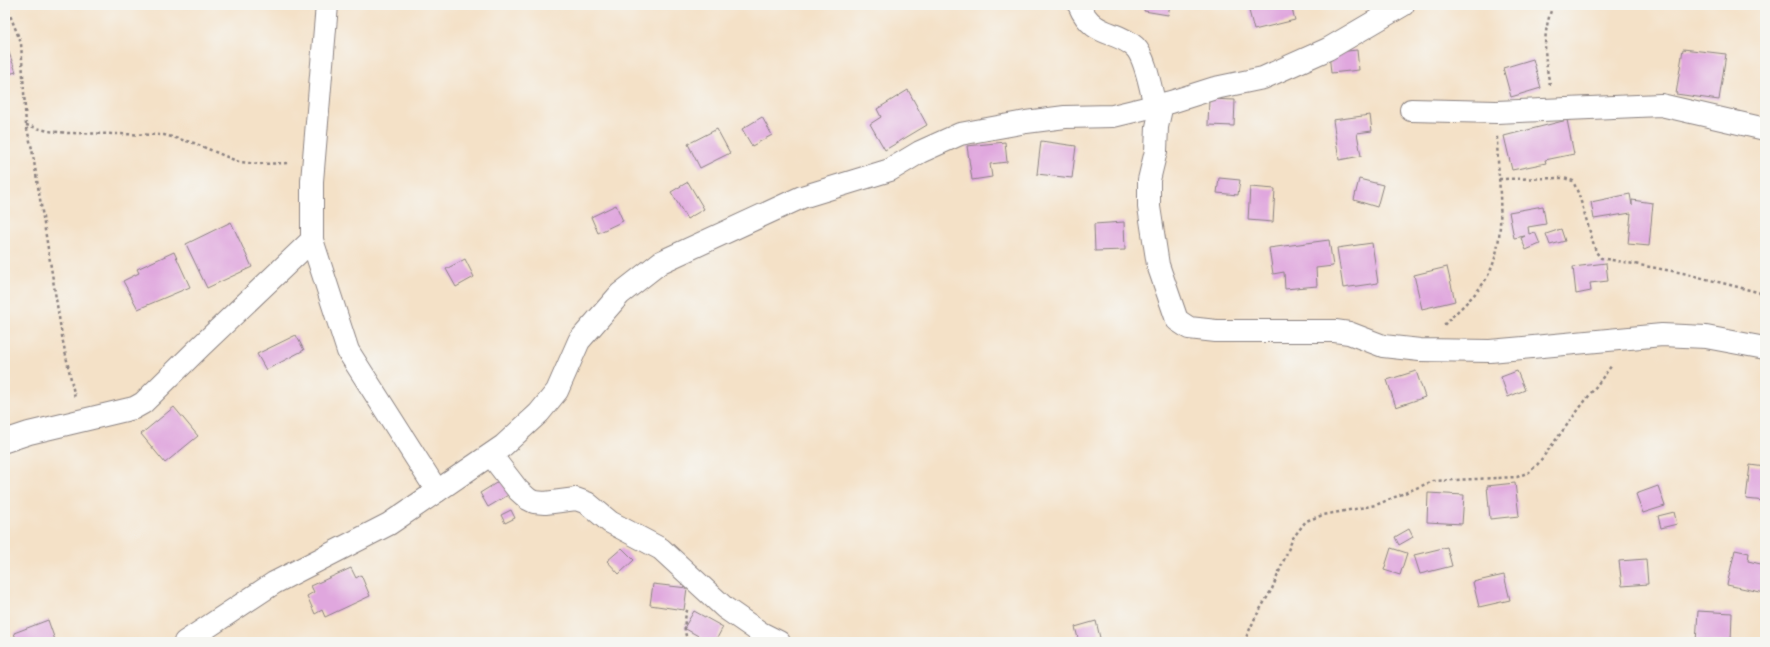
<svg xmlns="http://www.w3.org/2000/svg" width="1770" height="647" font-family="Mali,sans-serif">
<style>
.building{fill:#e0a7de}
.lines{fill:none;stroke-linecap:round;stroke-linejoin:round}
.minor-casing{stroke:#8b8281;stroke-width:24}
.path{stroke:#8b8281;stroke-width:2.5;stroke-dasharray:3 3;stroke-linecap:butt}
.minor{stroke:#fff;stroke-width:22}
</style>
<rect width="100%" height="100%" fill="#f6f6f2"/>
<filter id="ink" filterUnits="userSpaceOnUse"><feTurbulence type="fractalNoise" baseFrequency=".025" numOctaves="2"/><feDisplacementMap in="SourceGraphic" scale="8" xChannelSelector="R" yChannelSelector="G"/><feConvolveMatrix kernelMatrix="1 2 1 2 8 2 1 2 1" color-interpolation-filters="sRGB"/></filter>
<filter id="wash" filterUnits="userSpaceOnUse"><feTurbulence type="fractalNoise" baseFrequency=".012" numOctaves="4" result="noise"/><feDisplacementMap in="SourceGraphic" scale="16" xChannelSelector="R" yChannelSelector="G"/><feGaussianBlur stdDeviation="0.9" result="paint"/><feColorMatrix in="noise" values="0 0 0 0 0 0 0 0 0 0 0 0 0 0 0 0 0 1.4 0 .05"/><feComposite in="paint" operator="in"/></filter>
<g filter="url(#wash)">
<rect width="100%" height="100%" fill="#f4e1c7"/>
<g id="blocks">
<g class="building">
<path d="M1145 5H1170L1168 15 1144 11Z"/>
<path d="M1257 5H1291L1295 20 1254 30 1248 7Z"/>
<path d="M1683 49 1726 54 1719 100 1676 94Z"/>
<path d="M8 50 16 72 5 75V51Z"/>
<path d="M1357 50 1359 70 1331 73 1329 53Z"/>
<path d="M1533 59 1541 88 1511 97 1503 68Z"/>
<path d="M908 90 927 125 885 150 870 124 881 117 877 109Z"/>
<path d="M1209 99 1235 100 1234 126 1208 125Z"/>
<path d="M1370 115 1372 131 1357 133 1361 156 1339 160 1333 120Z"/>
<path d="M762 117 772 135 752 146 742 129Z"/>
<path d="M1567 120 1574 154 1545 160 1546 163 1512 170 1504 136Z"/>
<path d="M717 129 730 153 700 168 688 144Z"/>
<path d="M1041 141 1076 146 1072 178 1037 174Z"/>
<path d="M1005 142 1007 162 990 164 992 177 972 180 967 146Z"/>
<path d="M1219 178 1240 180 1238 195 1217 193Z"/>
<path d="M1359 179 1383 185 1377 207 1354 200Z"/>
<path d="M688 182 704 209 687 219 671 192Z"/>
<path d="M1250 187 1275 189 1273 222 1248 220Z"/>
<path d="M1630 194 1632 205V200L1653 203 1649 246 1628 244 1631 213 1594 219 1591 202Z"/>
<path d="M616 205 623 221 598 233 591 217Z"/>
<path d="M1543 206 1546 224 1528 227 1529 234 1535 232 1540 244 1526 250 1521 238 1525 236 1514 238 1509 212Z"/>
<path d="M231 222 252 267 207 288 186 244Z"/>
<path d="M1124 222 1125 250 1095 251 1094 224Z"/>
<path d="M1561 229 1565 241 1550 245 1546 234Z"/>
<path d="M1329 240 1333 266 1316 268 1317 286 1285 289 1284 272 1273 274 1269 248Z"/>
<path d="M1372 243 1378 283 1343 288 1337 248Z"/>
<path d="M174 252 190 287 138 309 123 281 139 273 137 269Z"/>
<path d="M465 259 474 277 456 287 446 269Z"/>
<path d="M1606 263 1608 281 1590 283 1591 291 1576 294 1573 267Z"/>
<path d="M1447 267 1455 301 1422 309 1414 275Z"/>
<path d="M296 335 304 350 266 370 257 354Z"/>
<path d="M1416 371 1425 397 1396 407 1387 380Z"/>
<path d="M1517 371 1525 390 1508 397 1501 377Z"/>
<path d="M174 407 198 436 165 463 141 434Z"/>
<path d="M1750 465 1765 467V501L1746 499Z"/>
<path d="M501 480 510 494 488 507 480 493Z"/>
<path d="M1515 483 1519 516 1490 519 1487 486Z"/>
<path d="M1658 486 1665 506 1643 513 1636 494Z"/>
<path d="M1428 493 1464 495 1462 524 1427 522Z"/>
<path d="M511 510 515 518 505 523 501 515Z"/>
<path d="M1674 512 1677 524 1661 528 1658 516Z"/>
<path d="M1409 529 1413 537 1399 545 1395 537Z"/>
<path d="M1447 547 1452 566 1420 574 1414 555Z"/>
<path d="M622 548 634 560 619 574 607 561Z"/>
<path d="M1391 548 1407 553 1400 575 1384 570Z"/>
<path d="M1735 550 1749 553 1748 561 1765 565V593L1727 585Z"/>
<path d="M1646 559 1648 584 1622 586 1619 561Z"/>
<path d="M351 568 356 578 361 575 370 596 325 617 322 610 315 614 307 596 314 592 311 586Z"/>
<path d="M1504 575 1510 600 1479 607 1473 582Z"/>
<path d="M653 584 687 588 684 610 650 605Z"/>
<path d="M694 611 723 627 715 642H709L684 628Z"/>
<path d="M1698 611 1732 613 1731 642H1696Z"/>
<path d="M48 620 55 640 48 642H17L14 633Z"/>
<path d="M1096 621 1101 642H1079L1075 627Z"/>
</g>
</g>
</g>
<g filter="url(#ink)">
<use href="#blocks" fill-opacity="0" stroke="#8b8281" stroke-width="1"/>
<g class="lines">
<g class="minor-casing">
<g id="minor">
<path d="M327 5 312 181V240L348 351 437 491"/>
<path d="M1079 5C1093 38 1115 29 1135 47 1146 58 1151 91 1155 106"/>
<path d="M1162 104 1157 127 1156 151 1149 180V207L1158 265 1177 320 1189 328 1216 331H1335L1349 333 1383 346 1420 350 1490 351 1662 335 1706 337 1765 348"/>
<path d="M1411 110 1496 112 1661 105 1765 129"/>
<path d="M5 441 29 433 134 408 143 403 201 346 312 240"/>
<path d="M491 455 518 490 528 499 534 502 545 503 576 499 587 503 610 522 661 549 725 608 761 633 779 642"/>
<path d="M185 642 274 583 389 524 503 446 539 413 557 391 579 341 620 294 661 262 802 197 890 170 920 152 960 134 1026 122 1065 117 1113 116 1171 102 1215 88 1263 78 1328 49 1403 5"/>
</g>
</g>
<g class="path">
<path d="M6 5 21 43 26 125 32 149 63 342 75 398"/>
<path d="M1550 85C1544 56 1542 34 1553 5"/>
<path d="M26 125 48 131 68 133 164 135 194 143 239 162 259 164 289 163"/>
<path d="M1499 179 1564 178 1573 181 1579 195 1596 252 1601 258 1683 273 1765 294"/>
<path d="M1444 325C1456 312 1471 300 1482 285 1511 246 1497 181 1497 135"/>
<path d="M688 642C683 629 684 620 688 607"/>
<path d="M1244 642 1255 618 1272 589 1293 538 1306 521 1323 515 1376 505 1433 481 1517 477 1529 472 1537 465 1612 365"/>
</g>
<use href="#minor" class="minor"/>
</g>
</g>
<rect width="1770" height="647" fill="none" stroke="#f6f6f2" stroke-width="20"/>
</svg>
